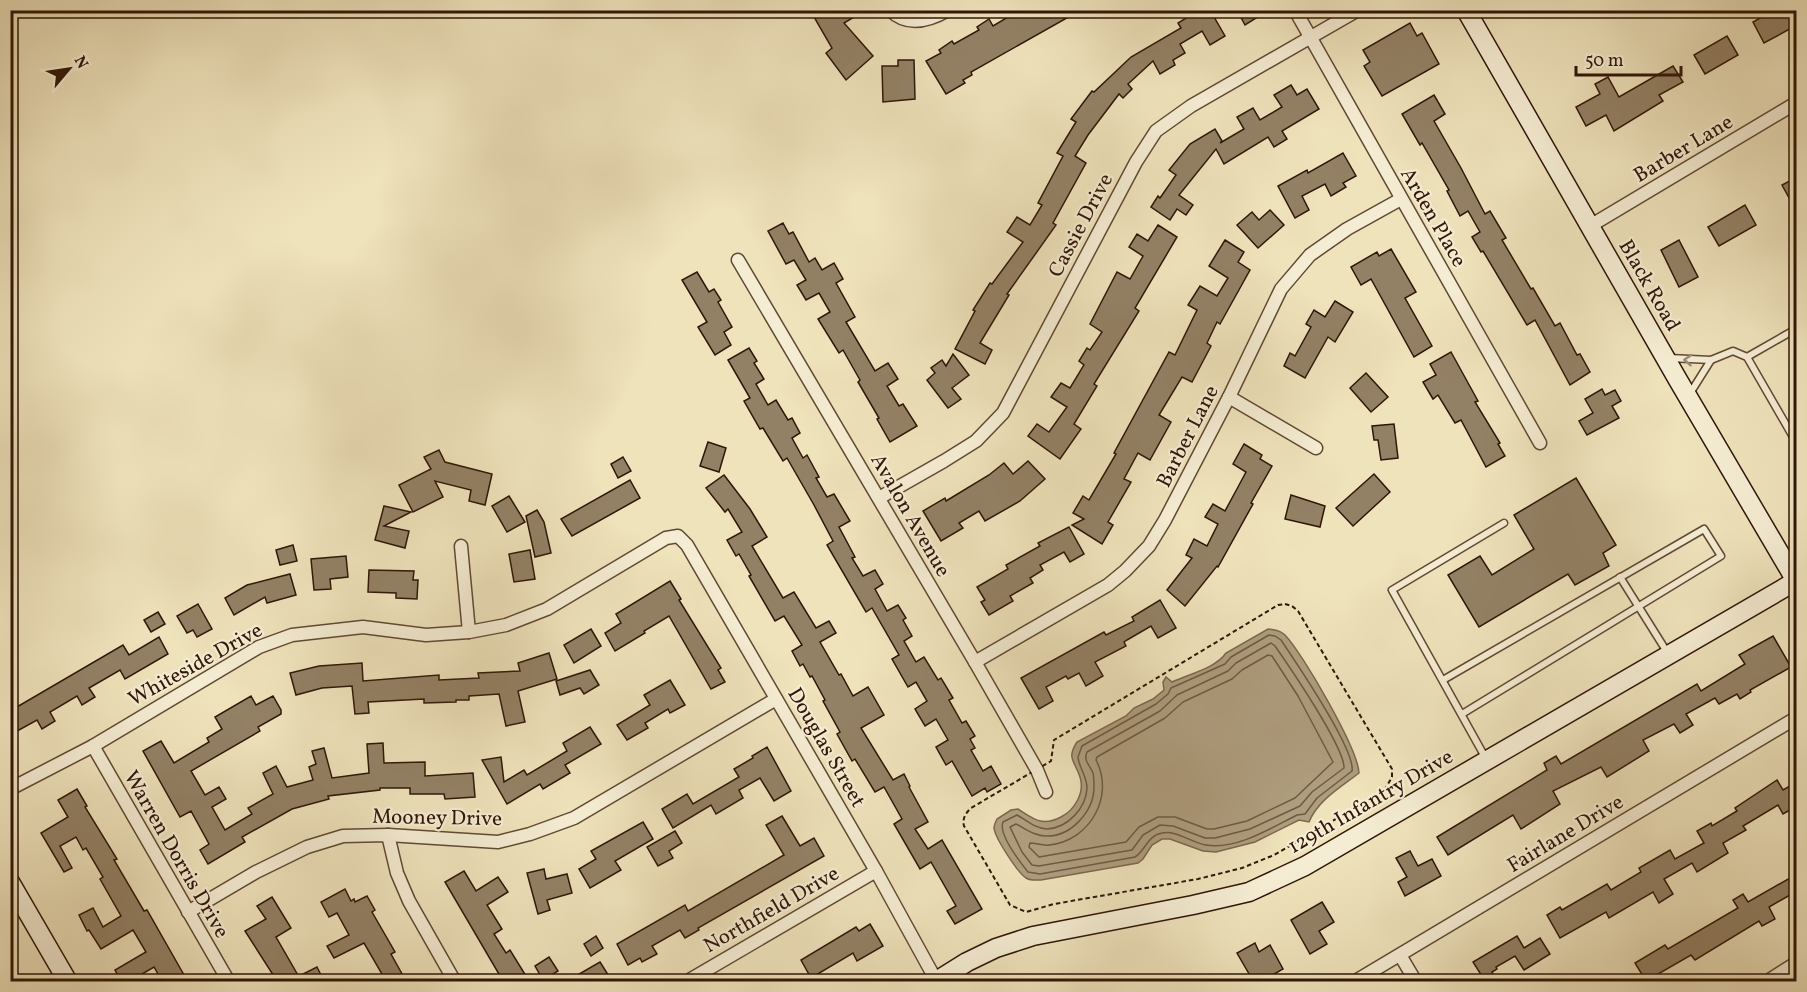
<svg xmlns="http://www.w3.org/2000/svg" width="1807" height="992" font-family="Vollkorn,serif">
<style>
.water{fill:#ae9d7e;stroke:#7c674e;stroke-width:1.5}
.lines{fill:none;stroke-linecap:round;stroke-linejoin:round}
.shore{stroke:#6f5a42;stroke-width:1.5}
.building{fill:#938165;stroke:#301607;stroke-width:1.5}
.lane-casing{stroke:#604934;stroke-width:9}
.street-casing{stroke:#604934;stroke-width:15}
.secondary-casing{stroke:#301607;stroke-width:21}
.path{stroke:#301607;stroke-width:2;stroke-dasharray:4.5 3;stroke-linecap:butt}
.lane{stroke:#f5edd3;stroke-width:6}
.street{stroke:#f5edd3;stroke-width:12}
.secondary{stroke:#f5edd3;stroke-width:18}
.oneway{stroke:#9c8c77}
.labels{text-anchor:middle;stroke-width:4.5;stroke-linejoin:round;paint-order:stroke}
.street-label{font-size:21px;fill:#301607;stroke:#f5edd3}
</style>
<rect width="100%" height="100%" fill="#efe3bc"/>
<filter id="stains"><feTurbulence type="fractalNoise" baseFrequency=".00333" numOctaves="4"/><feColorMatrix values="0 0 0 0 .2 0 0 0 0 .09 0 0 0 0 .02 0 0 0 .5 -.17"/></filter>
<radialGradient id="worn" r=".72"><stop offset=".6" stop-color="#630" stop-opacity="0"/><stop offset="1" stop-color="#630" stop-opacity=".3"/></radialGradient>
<path class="water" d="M1268 629C1275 630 1279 630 1285 635 1303 654 1358 749 1359 773 1341 787 1318 800 1309 822L1299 820 1255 842 1216 852 1203 851 1170 839H1162L1152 845 1143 859 1138 863 1041 880C1036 880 1031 881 1026 878 1018 873 995 838 994 828 994 826 996 821 997 819L1011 810 1018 809C1034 819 1042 827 1061 817 1075 810 1085 792 1080 777 1075 761 1066 759 1077 742L1126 716 1134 708 1153 699 1164 690 1163 682 1166 677 1172 682C1189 674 1216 668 1226 653Z"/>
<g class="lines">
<g class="shore">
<path d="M1269 635 1275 636 1281 640C1295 661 1356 750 1352 771L1317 798 1305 814 1297 815C1271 828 1237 850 1206 845 1192 843 1177 830 1162 833 1148 835 1145 851 1135 857L1040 874 1028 872C1020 862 998 834 1003 822L1017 815C1026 820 1036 829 1047 829 1068 828 1086 808 1087 788 1087 776 1079 768 1078 757L1082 746 1156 704 1168 694 1171 688 1225 664 1231 657Z"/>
<path d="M1271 643 1275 646C1289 666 1345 748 1344 768L1312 792 1300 806 1250 829 1215 838H1205L1173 826 1160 825 1143 835 1132 850 1039 866 1032 865 1022 852 1010 827 1016 824C1026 829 1035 836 1046 836 1071 837 1094 811 1094 787 1094 783 1094 777 1093 773 1090 765 1083 761 1087 752L1160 711 1177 695 1228 671 1236 663Z"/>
<path d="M1268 655 1272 656 1298 696 1333 762 1295 798 1247 821 1214 829H1207L1175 817H1158L1139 827 1126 842 1039 857 1029 847 1030 843C1036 843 1043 846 1049 845 1090 841 1115 796 1096 760L1097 757 1165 718 1183 702 1232 679 1242 670Z"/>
</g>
</g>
<g class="building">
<path d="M810 10H866L844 23 873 56 846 80 826 53 832 48Z"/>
<path d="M1020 10H1081L971 72 972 75 963 80 965 83 946 94 926 61 941 53 939 50 952 41 954 44 979 30 977 27 989 19 993 26Z"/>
<path d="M1199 10H1210L1225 36 1210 45 1202 31 1180 44 1185 53 1173 60 1175 65 1160 74 1153 61 1128 84 1132 89 1123 98 1119 94 1088 135 1075 156 1086 163 1053 223 1056 225 1007 294 1009 295 980 343 992 350 985 364 955 349 975 311 973 310 990 283 992 284 1023 242 1007 232 1017 217 1030 225 1042 205 1038 203 1063 156 1057 153 1076 122 1071 119 1092 91 1094 92 1131 57 1181 28 1178 23Z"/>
<path d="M1237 10H1269L1245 25Z"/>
<path d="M1774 10H1789L1797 25 1764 43 1753 22Z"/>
<path d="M1410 23 1417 36 1422 33 1439 64 1382 96 1364 66 1370 62 1363 50Z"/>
<path d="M1727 36 1738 55 1705 74 1694 55Z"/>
<path d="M898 60H914L915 99 883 102 882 66H898Z"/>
<path d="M1673 66 1683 82 1659 95 1663 101 1614 131 1606 115 1586 126 1576 107 1600 94 1595 84 1608 77 1619 97Z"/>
<path d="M1291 85 1297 95 1307 89 1319 109 1282 131 1287 139 1274 147 1268 137 1224 164 1216 149 1179 195 1193 205 1186 215 1177 209 1170 220 1151 207 1158 196 1160 198 1176 175 1169 170 1190 144 1215 129 1222 141 1220 143 1244 129 1237 117 1253 108 1260 120 1282 107 1274 95Z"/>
<path d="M1434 95 1445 114 1434 121 1461 168 1485 214 1490 211 1506 238 1502 240 1531 289 1533 288 1555 326 1560 323 1577 355 1580 354 1590 372 1570 385 1535 320 1527 325 1483 251 1481 252 1472 237 1480 232 1468 211 1460 216 1447 191 1449 190 1422 143 1420 145 1402 114Z"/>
<path d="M1343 153 1356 176 1343 183 1346 187 1331 196 1325 184 1302 196 1309 210 1295 218 1278 186 1307 170 1308 173Z"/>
<path d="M1797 177V212L1782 185Z"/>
<path d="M1745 205 1756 225 1719 246 1708 227Z"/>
<path d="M1270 210 1284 225 1258 248 1237 225 1252 212 1259 220Z"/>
<path d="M783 223 789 234 793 232 809 262 815 258 822 270 834 263 843 279 836 283 855 317 846 322 875 371 888 363 898 379 887 386 899 406 903 404 917 426 890 442 877 419 879 418 858 382 860 380 843 350 839 353 818 319 830 312 819 293 806 300 797 285 806 280 794 260 786 264 768 231Z"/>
<path d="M1158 225 1177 237 1135 308 1139 311 1094 384 1097 386 1074 424 1081 429 1060 459 1028 436 1037 424 1049 432 1067 407 1051 397 1061 383 1070 388 1084 365 1079 361 1087 348 1090 350 1102 332 1090 324 1117 272 1130 279 1143 256 1129 247 1137 234 1148 241Z"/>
<path d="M1225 240 1244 252 1238 262 1250 270 1220 324 1217 322 1207 343 1211 346 1192 382 1182 377 1159 415 1171 422 1150 460 1138 453 1124 479 1131 482 1108 522 1113 525 1102 544 1072 525 1084 519 1073 513 1083 496 1089 500 1116 454 1114 453 1169 352 1175 355 1197 310 1188 305 1200 286 1217 296 1228 278 1209 266Z"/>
<path d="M1679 240 1698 277 1679 287 1661 250Z"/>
<path d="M1391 249 1416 292 1405 298 1432 346 1414 357 1371 279 1361 285 1351 267 1377 252 1379 256Z"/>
<path d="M697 272 709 292 714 289 721 300 718 302 732 327 724 332 731 345 715 355 698 327 707 322 682 280Z"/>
<path d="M1335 301 1353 312 1335 342 1328 337 1305 378 1284 366 1290 353 1295 356 1311 327 1306 324 1314 310 1325 317Z"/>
<path d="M749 348 757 361 754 363 764 379 756 384 768 405 776 400 788 420 792 418 800 433 792 438 803 458 807 455 819 477 816 478 827 497 834 494 850 521 839 527 855 557 852 558 863 576 875 570 883 584 875 589 887 611 898 605 906 618 903 620 912 636 904 641 916 662 924 657 938 680 941 678 953 698 949 700 962 723 966 721 975 736 970 739 975 748 971 750 983 771 991 766 1001 784 987 792 985 788 972 796 952 761 946 765 936 747 948 740 936 719 925 726 915 709 927 701 916 682 908 687 892 659 899 655 872 608 866 612 827 545 833 541 814 505 787 458 783 461 763 428 760 429 744 401 750 398 728 360Z"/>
<path d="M1451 352 1478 401 1475 402 1500 443 1498 444 1505 456 1486 467 1461 420 1455 423 1438 395 1433 399 1423 382 1436 375 1430 364Z"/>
<path d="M953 354 969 375 952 388 961 399 948 408 927 380 935 373 931 368 942 360 946 366Z"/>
<path d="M1366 373 1388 397 1371 412 1350 388Z"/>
<path d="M1602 389 1605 395 1615 390 1621 401 1612 406 1619 418 1587 435 1579 421 1593 413 1585 399Z"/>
<path d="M1394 424 1398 458 1381 460 1378 440H1374L1372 426Z"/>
<path d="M708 442 726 448 719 472 700 466Z"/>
<path d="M1244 444 1262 455 1260 459 1272 466 1251 503 1253 504 1218 567 1217 566 1185 606 1167 590 1192 558 1186 555 1194 539 1207 546 1218 524 1205 517 1213 504 1225 511 1238 487 1246 472 1233 464Z"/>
<path d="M439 450 445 462 492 474 485 505 469 501 471 490 435 481 443 497 413 512 399 485 431 469 424 457Z"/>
<path d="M623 457 631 471 618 478 611 464Z"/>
<path d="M1028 461 1045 479 1020 501 985 521 979 511 959 523 963 528 941 541 923 511 945 498 946 501 989 475 1004 463 1013 474Z"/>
<path d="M1374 474 1390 492 1353 526 1336 508Z"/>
<path d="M724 475 750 509 767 537 752 546 783 598 794 592 816 628 829 621 836 633 820 642 839 675 841 674 853 696 868 687 884 715 861 728 893 780 904 774 910 786 909 787 928 822 915 829 928 849 942 840 982 909 955 924 947 911 956 906 931 862 920 869 894 824 902 819 884 787 875 792 855 759 852 761 837 734 840 732 823 701 825 700 812 676 810 677 803 664 800 666 792 651 802 645 784 616 775 621 749 576 751 575 739 554 736 556 727 540 742 532 728 509 725 512 706 488Z"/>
<path d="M1576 478 1616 545 1603 553 1609 566 1575 585 1568 574 1479 627 1448 575 1480 556 1492 575 1534 549 1514 515Z"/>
<path d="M630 480 640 498 572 536 561 519Z"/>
<path d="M1291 495 1325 506 1320 527 1285 519Z"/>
<path d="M509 496 525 522 507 532 492 506Z"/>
<path d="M384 506 411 512 384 526 409 531 405 548 375 540Z"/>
<path d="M537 510 544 522 551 553 535 557 526 516Z"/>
<path d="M1069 527 1084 554 1070 562 1064 552 1040 565 1043 570 1030 578 1033 583 1010 596 1013 601 989 615 981 602 985 600 977 587 1008 569 1006 565 1040 546 1038 543Z"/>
<path d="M293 545 297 561 280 565 276 550Z"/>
<path d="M530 550 535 579 514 582 509 554Z"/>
<path d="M346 556 348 577 330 579 331 589 314 590 311 559Z"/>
<path d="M369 570 414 571 413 580H418L417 599 396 598V593L368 592Z"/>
<path d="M290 574 296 595 267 603 265 597 234 615 225 598 247 585Z"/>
<path d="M670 581 681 599 679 600 721 668 718 670 725 682 711 689 669 616 644 631 645 633 615 651 605 633 621 623 616 614Z"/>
<path d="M1160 600 1176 628 1158 638 1151 626 1127 640 1124 642 1126 646 1095 662 1103 676 1086 686 1079 673 1068 679 1066 676 1046 687 1053 701 1039 709 1021 678 1104 632 1106 635 1134 621 1132 617Z"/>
<path d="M198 604 212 629 197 637 193 630 187 633 177 616Z"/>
<path d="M158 612 165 624 151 632 144 620Z"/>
<path d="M591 629 601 646 574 663 564 645Z"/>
<path d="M1773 636 1791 667 1750 690 1751 692 1740 699 1737 694 1719 704 1715 698 1686 714 1693 725 1680 733 1674 724 1643 740 1649 751 1607 777 1601 767 1553 791 1560 804 1521 829 1513 815 1448 855 1437 837 1547 770 1544 763 1556 756 1561 764 1697 684 1701 691 1745 664 1739 655Z"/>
<path d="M159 637 168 654 125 679 120 670 89 688 95 697 82 705 77 696 50 712 55 721 42 729 37 720 10 735V711L123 645 129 655Z"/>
<path d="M549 653 557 679 518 691 525 722 506 726 499 694 469 696V700H456V702L424 703V699L368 702 369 713 355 714 352 686 322 688 296 695 290 673 319 666 362 663 363 681 439 675V680L479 678 478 673 520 671 518 663Z"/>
<path d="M590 670 599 685 584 694 580 688 560 695 556 681Z"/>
<path d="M670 680 685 705 670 713 668 709 645 723 648 728 627 740 617 725 650 705 644 695Z"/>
<path d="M251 696 256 705 273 696 281 710V714L258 727 260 731 191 771 205 795 219 787 226 799 212 807 225 830 252 814 248 808 273 794 263 773 276 766 287 787 313 780 309 767 316 764 312 751 324 748 332 778 369 773 367 744 383 743 384 763 425 762V776L473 773 475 797 445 799 444 794H410V788H380V790L328 796 329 799 292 809 242 837 245 842 208 864 200 850 209 844 191 811 180 817 143 751 161 741 174 763 209 742 207 738 222 729 215 717Z"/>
<path d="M590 727 601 744 565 765 570 773 543 789 540 784 507 804 482 760 501 757 504 782 524 770 527 775 567 751 563 743Z"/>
<path d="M767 747 791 791 774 801 760 778 739 790 743 798 716 814 711 805 673 828 662 809 687 794 693 804 739 777 734 769 753 758 752 756Z"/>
<path d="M1777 780 1783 790 1797 782V806L1783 814 1778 805 1743 826 1746 830 1723 843 1728 853 1697 872 1692 863 1664 879 1673 894 1659 903 1653 892 1609 918 1606 912 1560 938 1547 915 1560 907 1562 910 1607 884 1611 890 1641 872 1639 868 1670 850 1675 859 1704 843 1697 831 1711 823 1712 826 1737 811 1735 808Z"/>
<path d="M77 789 87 806 85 807 117 859 114 860 144 911 147 910 184 975 174 981H162L154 967 130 981H121L115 970 146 952 133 930 101 949 89 930 87 931 79 915 93 908 103 927 121 916 100 879 103 877 86 848 83 850 76 837 60 846 72 868 64 872 41 833 68 817 58 800Z"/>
<path d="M782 816 800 846 814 838 824 856 698 928 699 930 685 938 680 930 652 946 657 954 642 962 640 958 628 965 617 944 685 905 688 911 784 855 766 825Z"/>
<path d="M643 822 653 839 615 861 621 870 590 888 579 869 596 859 591 851Z"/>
<path d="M675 831 682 843 669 851 673 858 658 866 647 847Z"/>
<path d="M1410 851 1418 866 1432 859 1441 876 1405 896 1398 882 1407 877 1396 858Z"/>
<path d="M544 869 546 879 567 874 572 893 547 900 550 910 538 914 527 873Z"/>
<path d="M464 871 476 891 498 877 508 892 487 905 502 929 494 934 506 953 510 950 526 976 516 981H503L445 882Z"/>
<path d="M1797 874V891L1769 907 1775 919 1762 926 1759 921 1695 960 1691 955 1646 981 1635 963 1665 945 1668 949 1738 908 1733 900 1743 894 1748 902Z"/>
<path d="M345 889 351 901 354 899 355 902 367 896 375 910 372 912 395 952 391 954 406 981H386L364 943 334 958 327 946 349 935 337 913 329 917 321 902Z"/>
<path d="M272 897 291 928 276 937 299 977 292 981H277L245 931 266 919 257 906Z"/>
<path d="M1322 902 1334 922 1319 931 1327 944 1310 954 1291 920Z"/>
<path d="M870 924 883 946 857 961 853 953 811 978 801 960 856 927 859 931Z"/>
<path d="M596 936 603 948 591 956 584 944Z"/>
<path d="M1517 936 1524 948 1540 938 1550 954 1524 970 1515 956 1496 967 1497 969 1492 972 1497 981H1485L1473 962Z"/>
<path d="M1255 943 1259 952 1270 945 1283 969 1262 981 1258 975 1252 979 1237 953Z"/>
<path d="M549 957 558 971 543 980 535 966Z"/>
<path d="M600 962 612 981H567Z"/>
<path d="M317 967 324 981H307L303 974Z"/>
</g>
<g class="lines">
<g class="lane-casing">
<g id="lane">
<path d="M1747 357 1796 329"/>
<path d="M1669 358 1711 360 1733 351 1747 357 1796 442"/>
<path d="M1689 395 1711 360"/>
<path d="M1620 577 1667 652"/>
<path d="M1443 680 1704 529 1721 556 1462 714"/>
<path d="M1485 757 1392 590 1504 523"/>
</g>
</g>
<g class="street-casing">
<g id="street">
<path d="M890 10C907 27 929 21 948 10"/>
<path d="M1295 10 1540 443"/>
<path d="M1590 226 1796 103"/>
<path d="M738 260 975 662 1037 770 1046 792"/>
<path d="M1229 397 1316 448"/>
<path d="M879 498 944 461 976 441 1003 413 1136 162 1156 131 1191 106 1358 10"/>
<path d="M461 546 469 632"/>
<path d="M975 662 1108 585 1125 571 1149 546 1165 520 1229 397 1281 289 1310 255 1347 229 1401 199"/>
<path d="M93 746 229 982"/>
<path d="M10 789 93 746 259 647 292 635 363 627 426 635 469 632 506 625 547 609 666 538 678 536 687 545 876 871 937 982"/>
<path d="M388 835 397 873 409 901 455 982"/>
<path d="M188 912 256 872 307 847 343 836 388 835 498 842 530 834 574 818 776 699"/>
<path d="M1400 955 1416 982"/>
<path d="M686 982 876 871"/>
<path d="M1354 982 1796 718"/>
<path d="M1766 982 1796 963"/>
</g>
</g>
<g class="secondary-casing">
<g id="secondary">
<path d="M1466 10 1678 380 1796 581"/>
<path d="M10 882 68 982"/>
<path d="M935 982 967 962 996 948 1033 936 1193 905 1249 892 1305 866 1796 581"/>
</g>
</g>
<path class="path" d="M1285 604 1292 606 1298 611 1392 769V777L1384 791 1274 855 1242 868 1198 879 1054 904 1026 912 1010 905 964 826C962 818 966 813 971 808L1051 761 1054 740 1278 605Z"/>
<use href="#lane" class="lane"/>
<use href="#street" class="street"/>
<use href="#secondary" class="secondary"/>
</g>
<defs><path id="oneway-chevron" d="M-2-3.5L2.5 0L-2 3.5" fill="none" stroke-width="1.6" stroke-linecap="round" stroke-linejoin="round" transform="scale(1.5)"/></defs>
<use class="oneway" href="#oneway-chevron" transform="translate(1688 360) rotate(-176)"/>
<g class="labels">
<g class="street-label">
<text transform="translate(1683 148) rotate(-31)" y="7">Barber Lane</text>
<text transform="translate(1434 217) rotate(60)" y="7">Arden Place</text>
<text transform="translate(1080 225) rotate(-62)" y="7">Cassie Drive</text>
<text transform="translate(1650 285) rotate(60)" y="7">Black Road</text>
<text transform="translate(1187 436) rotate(-63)" y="7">Barber Lane</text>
<text transform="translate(911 515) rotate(60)" y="7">Avalon Avenue</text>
<text transform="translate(195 664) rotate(-29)" y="7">Whiteside Drive</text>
<text transform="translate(827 747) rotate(60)" y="7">Douglas Street</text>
<text transform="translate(1370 801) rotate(-30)" y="7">129th Infantry Drive</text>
<text transform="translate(437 817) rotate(1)" y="7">Mooney Drive</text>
<text transform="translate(1565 833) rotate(-31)" y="7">Fairlane Drive</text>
<text transform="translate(177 854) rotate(60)" y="7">Warren Dorris Drive</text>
<text transform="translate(771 909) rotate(-30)" y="7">Northfield Drive</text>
</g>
</g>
<rect width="1807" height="992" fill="none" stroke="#efe3bc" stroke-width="36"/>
<rect x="12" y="12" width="1783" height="968" fill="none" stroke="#301607" stroke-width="3"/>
<rect x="18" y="18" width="1771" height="956" fill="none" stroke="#301607" stroke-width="1.5"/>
<g transform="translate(69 69) rotate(61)" stroke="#f5edd3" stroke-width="4.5" paint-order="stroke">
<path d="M0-4.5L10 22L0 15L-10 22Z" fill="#301607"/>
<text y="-9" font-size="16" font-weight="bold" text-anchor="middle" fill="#301607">N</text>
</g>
<path d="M1576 66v9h105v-9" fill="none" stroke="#301607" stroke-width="3"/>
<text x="1585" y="66" font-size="18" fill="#301607" stroke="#f5edd3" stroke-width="4.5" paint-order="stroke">50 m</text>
<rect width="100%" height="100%" filter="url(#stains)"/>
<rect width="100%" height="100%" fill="url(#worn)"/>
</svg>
